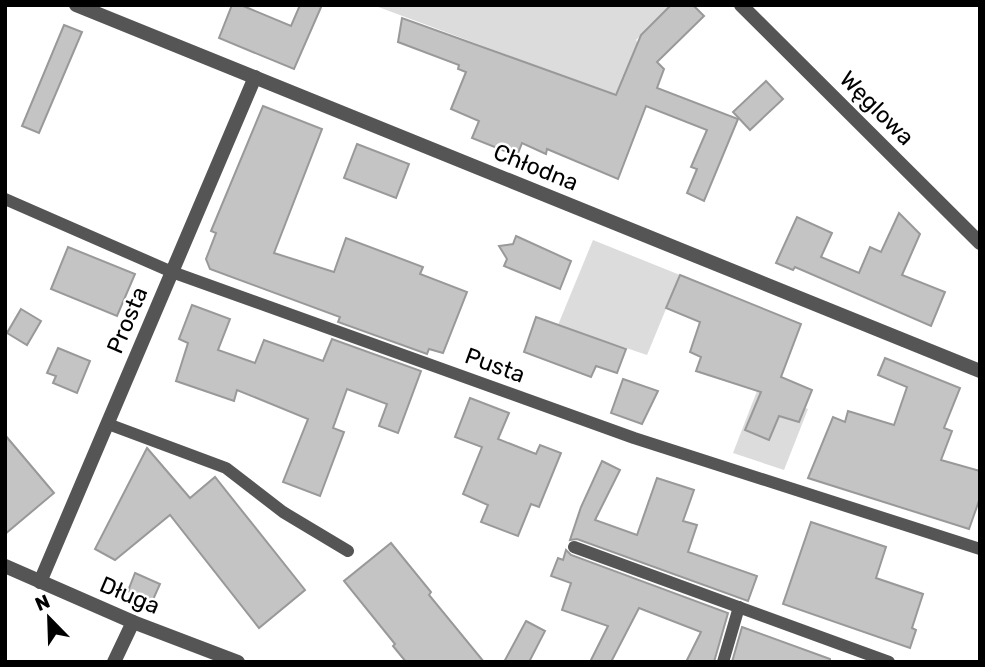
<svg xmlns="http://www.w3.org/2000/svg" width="985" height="667" font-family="Rubik,sans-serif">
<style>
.green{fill:#dcdcdc}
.building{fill:#c4c4c4;stroke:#999;stroke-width:2}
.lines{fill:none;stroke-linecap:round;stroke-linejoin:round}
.service{stroke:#555;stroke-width:12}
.minor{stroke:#555;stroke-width:14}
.tertiary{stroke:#555;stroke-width:14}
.labels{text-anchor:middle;stroke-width:5;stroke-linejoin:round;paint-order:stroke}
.street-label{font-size:23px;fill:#000;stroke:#fff}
</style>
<rect width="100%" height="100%" fill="#fff"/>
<g class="green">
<path d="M373 5H671L636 40 638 43 615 95Z"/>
<path d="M593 240 680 275 647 355 558 325Z"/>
<path d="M757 391 808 409 784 470 733 453Z"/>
</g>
<g class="building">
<path d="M232 5H241L291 26 300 5H322L294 69 219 38Z"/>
<path d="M671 5H693L704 16 657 62 664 69 657 88 738 119 704 201 687 193 697 169 691 167 707 130 646 106 618 179 547 149 546 154 522 143 517 156 472 138 479 121 451 109 466 72 458 69 459 65 398 42 402 18 616 95 641 35Z"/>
<path d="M64 25 82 32 39 133 22 126Z"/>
<path d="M766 81 783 99 750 130 733 112Z"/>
<path d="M263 106 322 129 274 253 334 272 346 238 423 267 420 274 467 292 443 353 429 349 427 354 338 322 340 317 210 269 206 259 216 233 211 231Z"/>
<path d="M357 144 409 164 396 198 344 178Z"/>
<path d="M899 213 920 234 902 275 945 292 931 326 795 267 793 270 776 263 797 217 832 233 821 257 859 273 870 247 881 252Z"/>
<path d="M516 236 571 261 560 289 504 266 507 259 499 246 513 244Z"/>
<path d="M68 247 135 274 117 316 51 289Z"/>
<path d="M680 275 801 324 781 377 812 390 799 422 779 416 769 440 745 430 761 392 696 371 701 357 690 352 700 322 666 308Z"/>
<path d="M192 305 230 319 218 350 255 363 264 340 323 361 332 339 421 371 398 433 379 426 387 404 347 389 333 428 344 432 320 496 283 482 308 419 237 390 234 401 176 381 188 343 179 339Z"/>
<path d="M21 309 41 321 27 345 7 333Z"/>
<path d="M536 317 626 349 617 373 596 366 591 377 524 352Z"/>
<path d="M58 348 90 361 77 393 53 383 56 376 47 373Z"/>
<path d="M885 358 960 388 944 428 952 431 941 460 980 471V498L969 529 808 478 833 417 845 422 848 411 894 425 907 387 878 375Z"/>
<path d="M623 379 658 391 642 424 611 413Z"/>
<path d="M470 398 509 413 498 439 536 454 540 445 561 453 539 507 531 504 518 536 481 522 488 505 463 494 482 447 455 437Z"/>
<path d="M5 435 54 493 5 534Z"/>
<path d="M147 448 190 498 215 477 305 590 259 628 170 515 115 560 95 549Z"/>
<path d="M602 461 620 470 595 520 637 535 657 478 694 490 683 521 697 525 688 552 757 576 748 601 577 539 570 540 581 507Z"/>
<path d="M811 522 886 547 876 578 923 594 912 628 916 630 910 648 783 604Z"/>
<path d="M391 543 431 592 429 595 484 662H406L393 646 395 644 344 581Z"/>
<path d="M566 550 571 555 728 613 714 662H686L701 632 639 608 611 662H590L608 626 562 610 571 583 551 576 558 558 563 560Z"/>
<path d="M135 573 160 584 152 602 128 591Z"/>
<path d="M526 621 545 631 529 662H504Z"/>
<path d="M742 627 830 659V662H732Z"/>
</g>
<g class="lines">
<g class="service">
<path d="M5 199 172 272 634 438 980 549"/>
<path d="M108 424 226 468 283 512 348 551"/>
<path d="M574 547 889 662"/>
<path d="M723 662 739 607"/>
</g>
<g class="minor">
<path d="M40 582 255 77"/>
<path d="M114 662 133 622"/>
</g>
<g class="tertiary">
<path d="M76 5 980 371"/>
<path d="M741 5 980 243"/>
<path d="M5 566 133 622 238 662"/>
</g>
</g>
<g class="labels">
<g class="street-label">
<text transform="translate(877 108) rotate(45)" y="8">Węglowa</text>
<text transform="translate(536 167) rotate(22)" y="8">Chłodna</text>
<text transform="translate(127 320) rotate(-67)" y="8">Prosta</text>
<text transform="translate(495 365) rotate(20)" y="8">Pusta</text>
<text transform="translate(130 595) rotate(23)" y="8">Długa</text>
</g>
</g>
<rect width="985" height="667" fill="none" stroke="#000000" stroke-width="14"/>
<g transform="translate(49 618) rotate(337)" stroke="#ffffff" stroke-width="5" paint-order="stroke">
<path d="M0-5L12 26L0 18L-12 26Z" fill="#000000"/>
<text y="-10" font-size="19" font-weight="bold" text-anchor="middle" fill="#000000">N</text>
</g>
</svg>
